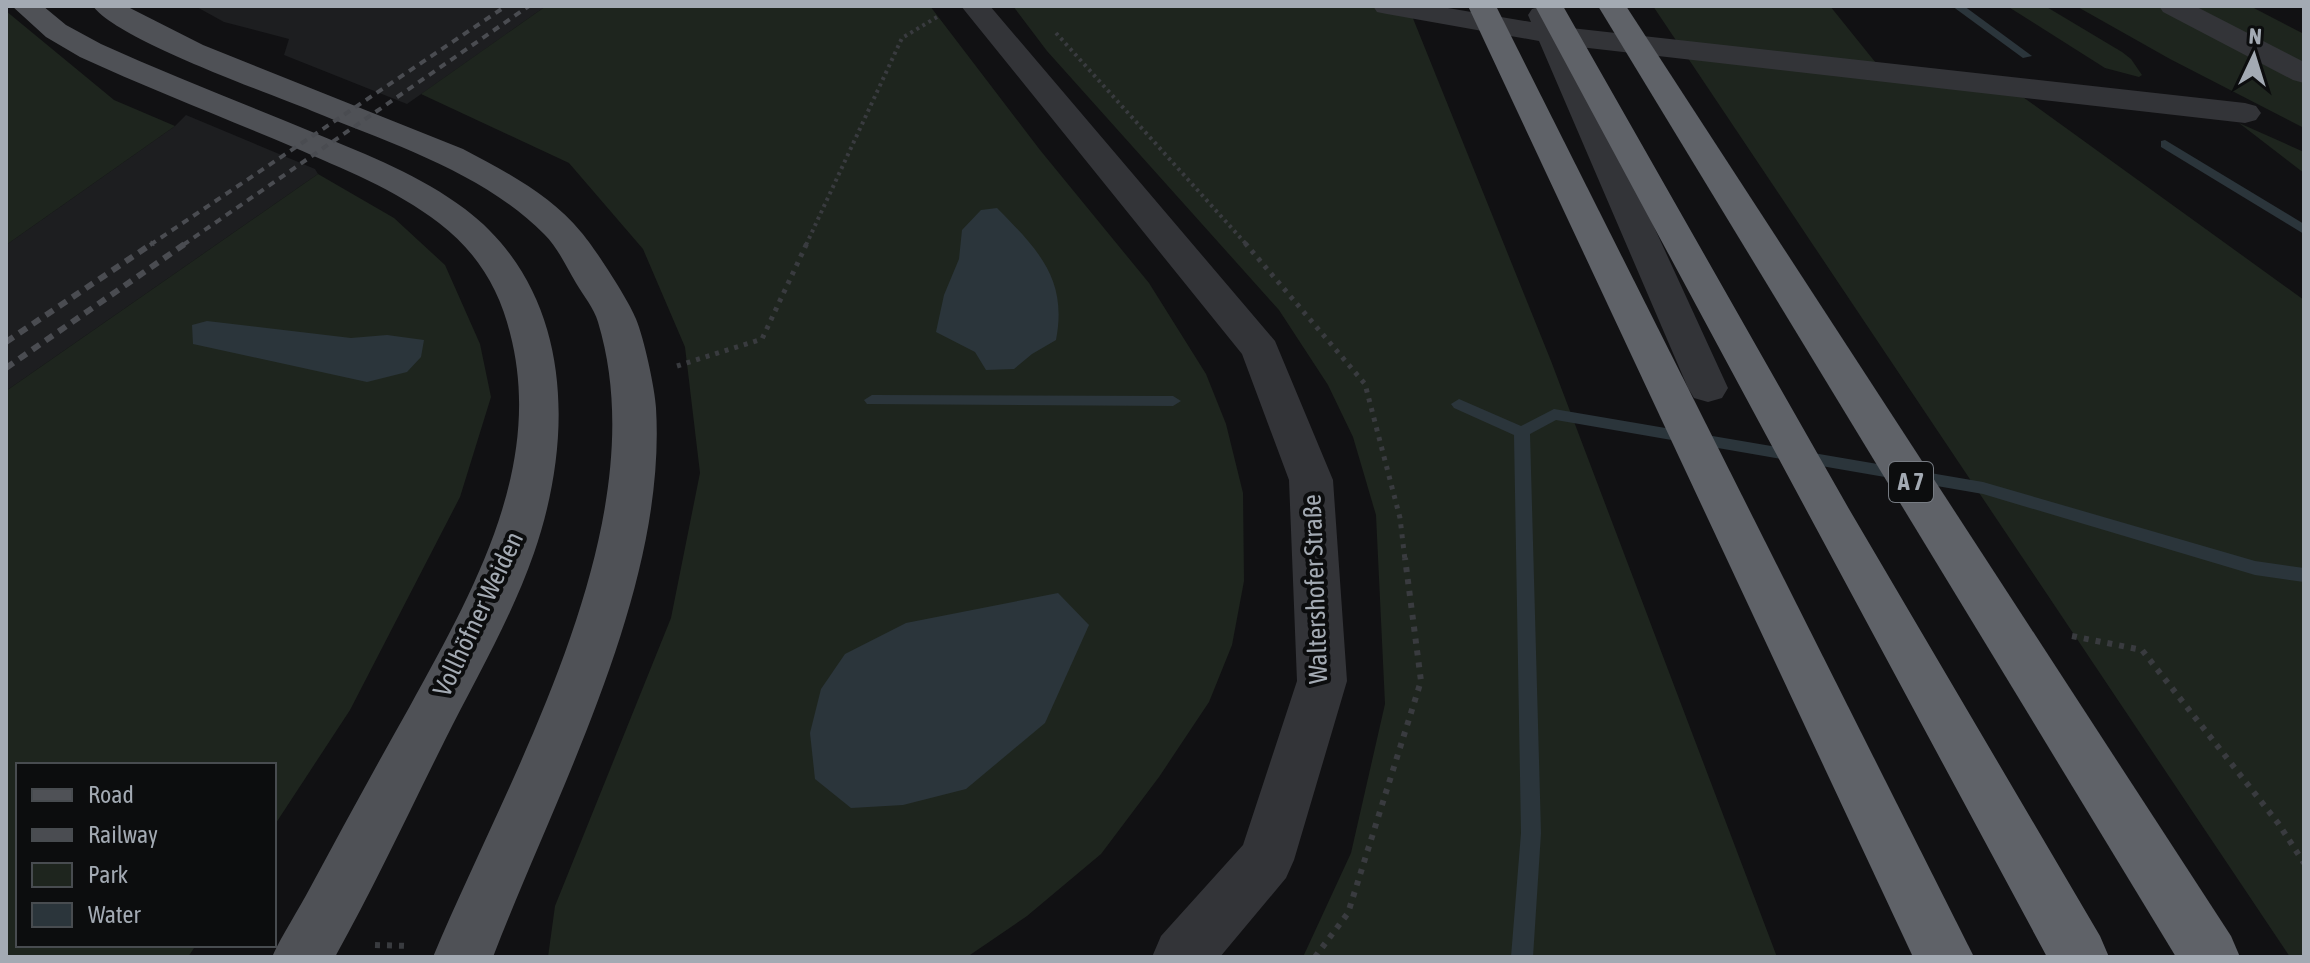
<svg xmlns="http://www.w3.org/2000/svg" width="2310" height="963" font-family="'Asap Condensed',sans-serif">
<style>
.built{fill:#1d1e20}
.green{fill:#1e251e}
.water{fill:#2b353b}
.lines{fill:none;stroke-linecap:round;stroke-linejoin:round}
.stream{fill:#2b353b;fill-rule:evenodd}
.path-far2{stroke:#393b3f;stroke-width:4;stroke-dasharray:3 4;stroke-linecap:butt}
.path-far1{stroke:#393b3f;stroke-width:5;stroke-dasharray:4 6;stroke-linecap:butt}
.path{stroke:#393b3f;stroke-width:6;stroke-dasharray:5 7;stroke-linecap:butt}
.minor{fill:#333438;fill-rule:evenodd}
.major{fill:#4f5156;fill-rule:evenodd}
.highway{fill:#5f6268;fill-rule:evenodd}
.rail-far1{stroke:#4a4c51;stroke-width:4;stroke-dasharray:7 6;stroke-linecap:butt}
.rail{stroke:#4a4c51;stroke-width:6;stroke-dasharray:9 7;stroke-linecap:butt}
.labels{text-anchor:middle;stroke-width:8;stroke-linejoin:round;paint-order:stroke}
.shield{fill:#0c0d0e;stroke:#767b82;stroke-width:2}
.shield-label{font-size:24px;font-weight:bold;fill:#a3aab3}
.street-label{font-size:26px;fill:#a3aab3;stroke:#0c0d0e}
</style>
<rect width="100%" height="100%" fill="#111113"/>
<g class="built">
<path d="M195 6H546L407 104 284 55 289 39 224 22Z"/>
<path d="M186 115 315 169 318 174 6 391V245L175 126Z"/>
</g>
<g class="green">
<path d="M546 6H930L1040 150 1149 283 1206 374 1226 424 1243 493 1244 581 1232 645 1209 702 1159 777 1101 854 1027 916 967 957H548L555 906 671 618 700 473 685 347 643 249 569 163 421 94Z"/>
<path d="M1013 6H1408L1551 361 1777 957H1303L1351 853 1385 704 1376 515 1353 437 1328 385 1279 310 1047 51Z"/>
<path d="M1653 6H1830L1884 73 2009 87 2304 300V957H2290Z"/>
<path d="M2007 6H2045L2122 52 2131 59 2142 75 2139 77 2105 68Z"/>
<path d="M2076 6H2163L2304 79V128L2170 59Z"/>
<path d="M2173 6H2250L2304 34V74Z"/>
<path d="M6 11 114 100 175 126 6 245Z"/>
<path d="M2239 123 2304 152V173Z"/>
<path d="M318 174 394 218 445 265 480 344 491 397 460 497 350 710 274 826V765H18V945H196L188 957H6V391Z"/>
</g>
<g class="water">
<path d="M997 208C1037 249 1068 278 1056 340L1032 354 1014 369 986 370 975 352 936 332 944 295 959 259 962 230 981 210Z"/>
<path d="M207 321 351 338 387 335 424 340 421 357 407 372 367 382 193 344 192 325Z"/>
<path d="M1058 593 1089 625 1045 723 966 789 903 805 851 808 815 779 810 733 821 689 845 654 906 623Z"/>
</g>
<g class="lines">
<g class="stream">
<path d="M1952 6H1964L2032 56 2023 58Z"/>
<path d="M2165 140 2304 224V234L2161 147V141Z"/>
<path d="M872 395 1173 396 1181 401 1173 406 867 404 864 400Z"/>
<path d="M1459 399 1521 426 1554 409 1983 482 2255 561 2304 568V582L2255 575 1983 494 1556 420 1530 434 1541 833 1533 957H1511L1521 833 1514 435 1454 408 1451 404Z"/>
</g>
<g class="path-far2">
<path d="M1056 33 1247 245"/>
<path d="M806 245 902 38 937 17"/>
</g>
<g class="path-far1">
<path d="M1245 243 1365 384 1400 518 1405 560"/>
<path d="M677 366 762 339 807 243"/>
</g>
<g class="path">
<path d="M2072 636 2142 650 2278 823 2304 863"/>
<path d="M375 945 409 946"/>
<path d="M1315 957 1348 913 1421 681 1405 558"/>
</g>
<g class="minor">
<path d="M961 6H990L1275 341 1333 480 1347 681 1294 860 1286 878 1220 957H1152L1161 936 1243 845 1297 681 1289 480 1242 354Z"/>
<path d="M1373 6H1436L1531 22 1528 15 1532 9 1542 6 1552 9 1562 27 2245 103 2256 106 2261 113 2256 120 2245 123 1571 46 1728 388 1722 398 1708 402 1694 398 1688 388 1539 41 1387 14 1377 12Z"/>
<path d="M2159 6H2195L2304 62V83L2293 80 2163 12Z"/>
</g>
<g class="major">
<path d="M12 6H43L66 25 101 44C172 76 245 104 317 134 368 155 421 176 465 209 573 291 575 435 534 553 511 619 475 680 444 742 408 814 374 887 335 957H272C283 933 298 911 310 888 343 827 376 766 410 706 472 593 545 467 510 333 499 288 476 251 439 223 395 189 343 169 293 147 222 117 150 89 80 57L46 37Z"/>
<path d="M93 6H126L203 45 463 149C505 171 551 195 581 232 595 248 629 301 636 319 644 338 655 389 656 408 667 590 557 790 493 957H433C510 773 659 524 598 322 594 308 583 295 576 283 566 266 558 248 544 234 482 172 392 144 312 111 268 93 116 39 93 6Z"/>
</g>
<g class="highway">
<path d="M1468 6H1496L1974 957H1913Z"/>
<path d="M1535 6H1563L1849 509 2100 936 2109 957H2047Z"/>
<path d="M1598 6H1626L2231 936 2240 957H2176Z"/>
</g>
<g class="rail-far1">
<path d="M150 245 506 6"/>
<path d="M183 245 529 6"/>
</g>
<g class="rail">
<path d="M6 342 153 243"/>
<path d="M6 368 186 243"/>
</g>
</g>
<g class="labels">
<rect class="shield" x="1889" y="462" width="44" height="40" rx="6"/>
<g class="shield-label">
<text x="1911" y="490">A 7</text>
</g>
<g class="street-label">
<text transform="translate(1315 589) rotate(-92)" y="9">Waltershofer Straße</text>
<text transform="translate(478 614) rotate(-65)" y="9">Vollhöfner Weiden</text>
</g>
</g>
<rect width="2310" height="963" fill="none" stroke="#a3aab3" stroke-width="16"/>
<rect x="16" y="763" width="260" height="184" fill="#0c0d0e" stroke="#484c50" stroke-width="2"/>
<rect x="32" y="789" width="40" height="12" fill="#4f5156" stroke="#484c50" stroke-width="2"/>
<text x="88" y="803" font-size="24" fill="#a3aab3">Road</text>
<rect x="32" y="829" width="40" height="12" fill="#4a4c51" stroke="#484c50" stroke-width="2"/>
<text x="88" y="843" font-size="24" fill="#a3aab3">Railway</text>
<rect x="32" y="863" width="40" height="24" fill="#1e251e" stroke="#484c50" stroke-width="2"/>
<text x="88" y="883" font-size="24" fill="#a3aab3">Park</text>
<rect x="32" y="903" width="40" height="24" fill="#2b353b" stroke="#484c50" stroke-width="2"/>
<text x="88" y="923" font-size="24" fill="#a3aab3">Water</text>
<g transform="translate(2254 56) rotate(4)" stroke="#0c0d0e" stroke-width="6" paint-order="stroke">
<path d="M0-6L14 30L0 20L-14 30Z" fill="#a3aab3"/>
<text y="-12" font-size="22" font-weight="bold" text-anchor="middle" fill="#a3aab3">N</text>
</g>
</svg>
